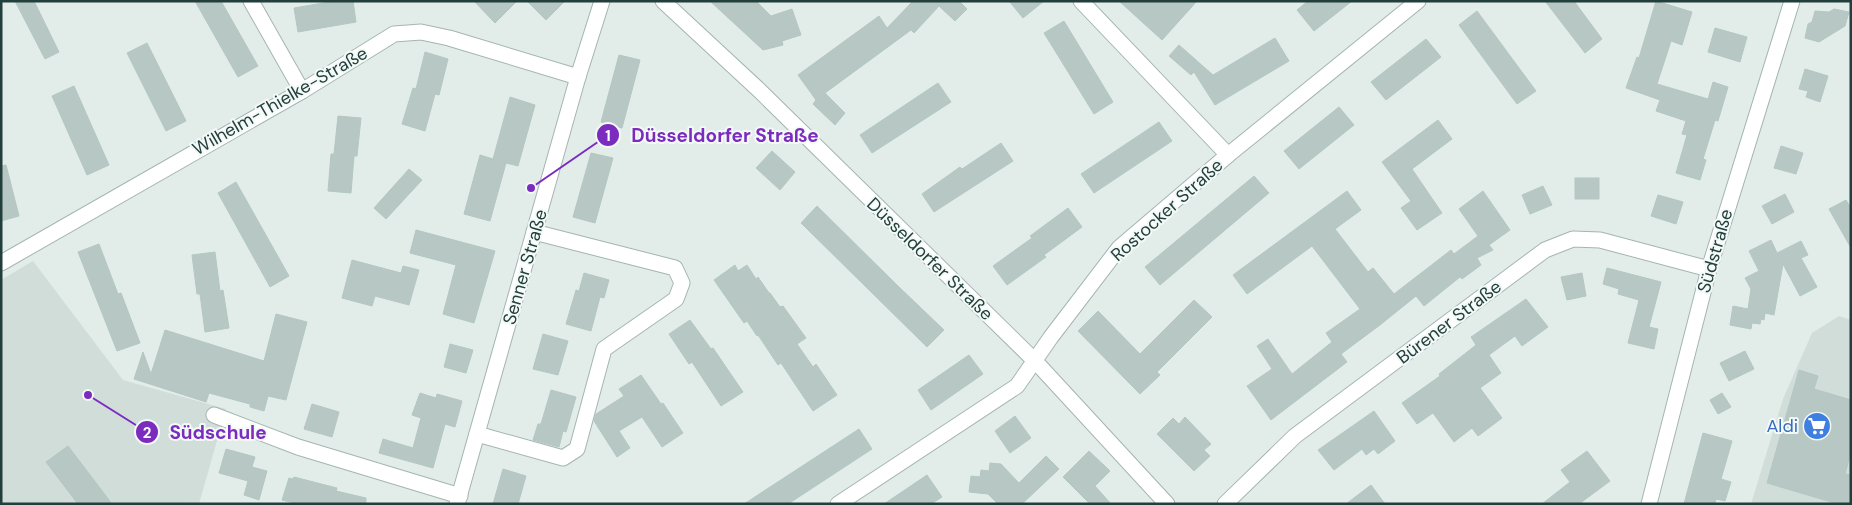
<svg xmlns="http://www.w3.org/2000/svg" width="1852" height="505" font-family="'DM Sans',sans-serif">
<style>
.built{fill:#d0ddd9}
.building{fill:#b7c8c4;stroke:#b4c7c3}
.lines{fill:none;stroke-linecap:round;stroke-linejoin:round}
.minor-casing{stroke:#a5b5b2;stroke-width:17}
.tertiary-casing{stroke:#a5b5b2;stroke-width:17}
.minor{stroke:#fff;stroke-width:15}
.tertiary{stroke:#fff;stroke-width:15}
.labels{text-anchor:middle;stroke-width:4;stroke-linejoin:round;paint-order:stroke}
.street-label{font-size:18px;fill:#223f3c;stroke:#f3f9f7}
.shop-label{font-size:18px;fill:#366cbe;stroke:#f3f9f7;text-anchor:end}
.leader{fill:none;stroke:#7b2cbf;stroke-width:2}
.callout-dot{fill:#7b2cbf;stroke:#f3f9f7;stroke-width:2}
.mark-label{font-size:15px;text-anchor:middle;font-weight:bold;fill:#fff}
.callout-label{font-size:19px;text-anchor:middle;font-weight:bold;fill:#7b2cbf;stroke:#f3f9f7;stroke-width:4;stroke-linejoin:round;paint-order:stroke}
</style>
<rect width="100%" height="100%" fill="#e2edea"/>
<g class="built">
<path d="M33 261 123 380 226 409 199 504H189L187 502 185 504H1V280Z"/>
<path d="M1839 316 1851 320V504H1751L1783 399 1812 333Z"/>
</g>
<g class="building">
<path d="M15 1H34L59 52 45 59Z"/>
<path d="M195 1H221L258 66 238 77Z"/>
<path d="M335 1H353L356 22 298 32 294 8Z"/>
<path d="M474 1H517L495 23Z"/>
<path d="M527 1H565L546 20Z"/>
<path d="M710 1H756L771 16 792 9 801 35 782 41 783 45 763 50Z"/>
<path d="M913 1H959L967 9 955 21 939 6 914 33 911 30 825 93 845 113 835 125 813 104 816 100 798 75 879 16 887 28Z"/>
<path d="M1009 1H1044L1023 18Z"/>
<path d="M1119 1H1197L1162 40Z"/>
<path d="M1308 1H1352L1314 31 1297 10Z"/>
<path d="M1545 1H1574L1602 39 1585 53Z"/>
<path d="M1656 1 1692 12 1682 45 1671 41 1657 84 1708 99 1713 82 1728 87 1718 121 1715 120 1703 159 1706 160 1700 180 1676 173 1687 135 1682 134 1686 121 1656 111 1660 100 1626 88 1637 57 1639 58Z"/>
<path d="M1834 9 1849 12 1845 26 1819 42 1805 38 1808 24 1812 22 1815 11 1829 12Z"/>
<path d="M1477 11 1536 91 1517 104 1459 25Z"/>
<path d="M1064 21 1113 102 1094 114 1044 33Z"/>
<path d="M1715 28 1747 37 1740 62 1708 52Z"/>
<path d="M1275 38 1289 61 1215 105 1194 72 1191 75 1169 56 1179 45 1213 75Z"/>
<path d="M1426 39 1441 57 1386 100 1371 82Z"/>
<path d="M147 43 186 121 166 131 127 53Z"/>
<path d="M425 52 448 59 439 95 435 94 425 131 402 124 413 88 416 89Z"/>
<path d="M619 55 640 60 622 128 601 122Z"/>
<path d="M1805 69 1828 76 1820 102 1806 97 1808 91 1799 89Z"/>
<path d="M938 83 951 102 872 153 860 135Z"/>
<path d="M74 86 109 165 87 175 52 96Z"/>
<path d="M510 97 535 105 518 166 506 163 490 221 464 214 480 155 493 159Z"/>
<path d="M1339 107 1354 125 1299 169 1284 151Z"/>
<path d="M338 116 361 118 357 156H354L351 193 328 191 331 154H334Z"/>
<path d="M1438 120 1452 139 1412 169 1442 213 1417 230 1401 208 1411 201 1382 162Z"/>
<path d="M1159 122 1172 141 1094 193 1081 174Z"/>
<path d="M1001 143 1013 161 934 212 922 194 960 167 962 169Z"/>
<path d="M1781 146 1803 153 1796 174 1774 168Z"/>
<path d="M772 151 795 172 780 190 756 168Z"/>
<path d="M591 153 613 158 595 223 573 217Z"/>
<path d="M6 165 19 216 1 221V166Z"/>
<path d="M409 169 422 180 386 219 374 208Z"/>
<path d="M1254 176 1269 193 1160 285 1145 267Z"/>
<rect x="1575" y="178" width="24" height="21"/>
<path d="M236 182 289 276 270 287 218 193Z"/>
<path d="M1543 186 1552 205 1530 214 1522 195Z"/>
<path d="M1347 191 1361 210 1335 229 1368 272 1373 268 1394 294 1451 250 1454 254 1478 236 1459 209 1483 191 1510 230 1489 245 1493 250 1477 258 1481 265 1462 279 1460 277 1424 306 1416 296 1380 325 1341 354 1347 362 1271 420 1247 386 1272 369 1257 346 1268 339 1292 374 1332 342 1326 333 1360 309 1312 246 1247 294 1233 275Z"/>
<path d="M1785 194 1794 212 1772 224 1762 206Z"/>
<path d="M1658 195 1683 202 1676 224 1651 216Z"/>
<path d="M1846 200 1851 208V248L1829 209Z"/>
<path d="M817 206 898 286 944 330 927 347 801 223Z"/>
<path d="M1068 208 1082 227 1044 255 1046 257 1007 285 993 266 1032 238 1030 236Z"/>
<path d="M416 230 495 251 474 323 443 314 456 265 410 253Z"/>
<path d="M1771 240 1777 253 1801 241 1808 255 1801 258 1817 287 1800 296 1783 264 1774 315 1765 313 1764 320 1761 319 1760 324 1752 323 1751 329 1730 325 1733 306 1748 309 1751 289 1745 278 1759 271 1749 251Z"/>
<path d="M99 244 118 294 121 293 140 343 117 351 78 252Z"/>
<path d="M215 252 220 291 223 290 229 328 205 332 200 294H197L192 255Z"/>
<path d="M352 260 401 273 403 266 419 270 409 305 375 296 372 306 342 298Z"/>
<path d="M735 265 738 271 747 265 756 279 758 277 769 293H770L780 307 783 306 806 338 797 344 813 367 816 364 837 395 813 411 781 363 778 365 758 335 757 336 747 321 744 323 714 280Z"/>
<path d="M1607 268 1661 282 1649 327 1658 329 1654 349 1628 343 1639 300 1618 294 1619 289 1603 284Z"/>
<path d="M584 273 609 280 604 298 600 297 591 331 566 324 576 290 579 291Z"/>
<path d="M1582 273 1586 296 1567 300 1561 277Z"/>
<path d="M1526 299 1548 327 1522 346 1515 336 1489 355 1501 373 1480 388 1502 418 1478 436 1472 428 1454 442 1433 413 1417 424 1402 403 1440 376 1439 374 1476 345 1471 337Z"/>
<path d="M1194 300 1212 317 1157 372 1160 375 1140 394 1078 331 1098 311 1140 354Z"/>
<path d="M276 314 307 322 286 400 268 396 264 411 250 407V404L209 393 206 402 134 379 143 352 151 374 165 330 264 361Z"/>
<path d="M690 320 711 349 713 348 743 392 721 406 692 362 689 364 669 334Z"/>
<path d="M543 334 568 341 558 375 533 369Z"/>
<path d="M450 344 473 350 466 373 444 367Z"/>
<path d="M1745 351 1754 369 1729 381 1720 363Z"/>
<path d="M969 355 983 374 931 410 918 390Z"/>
<path d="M1799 370 1818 376 1814 389 1851 400V452L1845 474 1851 475V504H1838L1767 483Z"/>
<path d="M641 375 661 404 663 403 683 433 662 447 642 417 619 431 630 448 617 457 594 421 596 414 624 396 619 389Z"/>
<path d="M551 390 576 397 566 432 563 431 559 447 533 440 538 424H541Z"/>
<path d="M420 393 436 398 437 394 462 401 455 427 445 424 433 468 379 453 383 439 413 448 421 418 412 415Z"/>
<path d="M1722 393 1731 407 1718 414 1710 400Z"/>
<path d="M312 404 339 412 332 437 304 429Z"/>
<path d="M1374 411 1395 441 1378 454 1374 449 1366 455 1362 449 1334 470 1318 450Z"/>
<path d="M1015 416 1031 438 1010 453 995 431Z"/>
<path d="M1185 417 1211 444 1204 450 1210 456 1194 471 1157 434 1173 418 1179 424Z"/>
<path d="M859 429 872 449 788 504H744Z"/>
<path d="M1703 433 1732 441 1721 479 1731 482 1725 501 1716 499 1715 504H1684Z"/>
<path d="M68 446 112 504H78L46 462Z"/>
<path d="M226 449 255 457 252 467 267 471 259 500 244 495 248 481 219 473Z"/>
<path d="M1089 451 1110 471 1095 486 1111 504H1090L1063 477Z"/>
<path d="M1587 451 1610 481 1579 504H1542L1570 482 1561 470Z"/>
<path d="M1046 456 1059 469 1022 504H998L988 494 969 492 971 476 980 477 981 470 989 471 990 463 1001 464 1019 483Z"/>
<path d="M503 469 526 476 518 504H493Z"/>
<path d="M927 475 942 497 931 504H884Z"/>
<path d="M294 477 337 488 336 491 366 498V504H298L282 500 289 478 293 479Z"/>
<path d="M1371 485 1385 504H1346Z"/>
</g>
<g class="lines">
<g class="minor-casing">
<g id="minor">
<path d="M251 1 302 91"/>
<path d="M663 1 760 91 1035 361 1167 504"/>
<path d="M1081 1 1228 155"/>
<path d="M1 263 302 91 394 34 421 32 449 38 578 77"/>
<path d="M214 415 298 447 460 496"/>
<path d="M477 434 563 458 577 449 604 349 676 299 682 283 675 268 534 232"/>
<path d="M838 504 1017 386 1051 337 1119 248 1228 155 1418 1"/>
<path d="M1225 504 1295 436 1545 250 1573 239 1600 240 1709 269"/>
<path d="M1649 504 1709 269 1792 1"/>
</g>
</g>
<g class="tertiary-casing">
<path id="tertiary" d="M457 504 578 77 602 1"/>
</g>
<use href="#minor" class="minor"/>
<use href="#tertiary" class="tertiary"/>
</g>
<defs>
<g id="supermarket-disc" transform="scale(1.4375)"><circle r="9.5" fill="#3f7fe0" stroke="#f3f9f7"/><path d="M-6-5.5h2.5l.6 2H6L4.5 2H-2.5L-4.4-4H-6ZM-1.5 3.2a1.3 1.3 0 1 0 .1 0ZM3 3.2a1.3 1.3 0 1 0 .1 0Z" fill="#fff"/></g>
</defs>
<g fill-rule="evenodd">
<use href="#supermarket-disc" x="1817" y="426"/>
</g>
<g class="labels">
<g class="street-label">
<text transform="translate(280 101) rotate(-30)" y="6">Wilhelm-Thielke-Straße</text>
<text transform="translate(1167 210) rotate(-42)" y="6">Rostocker Straße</text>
<text transform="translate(1715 251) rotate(-74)" y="6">Südstraße</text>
<text transform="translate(930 259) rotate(44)" y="6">Düsseldorfer Straße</text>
<text transform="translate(525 267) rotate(-74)" y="6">Senner Straße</text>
<text transform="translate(1449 322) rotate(-37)" y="6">Bürener Straße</text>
</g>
<g class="shop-label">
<text x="1798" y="432">Aldi</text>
</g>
</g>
<path class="leader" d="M531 188L608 135M88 395L147 432"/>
<g class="callout-dot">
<circle cx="531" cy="188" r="5"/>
<circle cx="88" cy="395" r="5"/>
<circle cx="608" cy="135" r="12"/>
<circle cx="147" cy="432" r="12"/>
</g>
<g class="mark-label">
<text x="608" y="141">1</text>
<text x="147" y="438">2</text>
</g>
<g class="callout-label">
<text x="725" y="142">Düsseldorfer Straße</text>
<text x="218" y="439">Südschule</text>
</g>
<rect width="1852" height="505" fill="none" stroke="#223f3c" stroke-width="5"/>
</svg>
